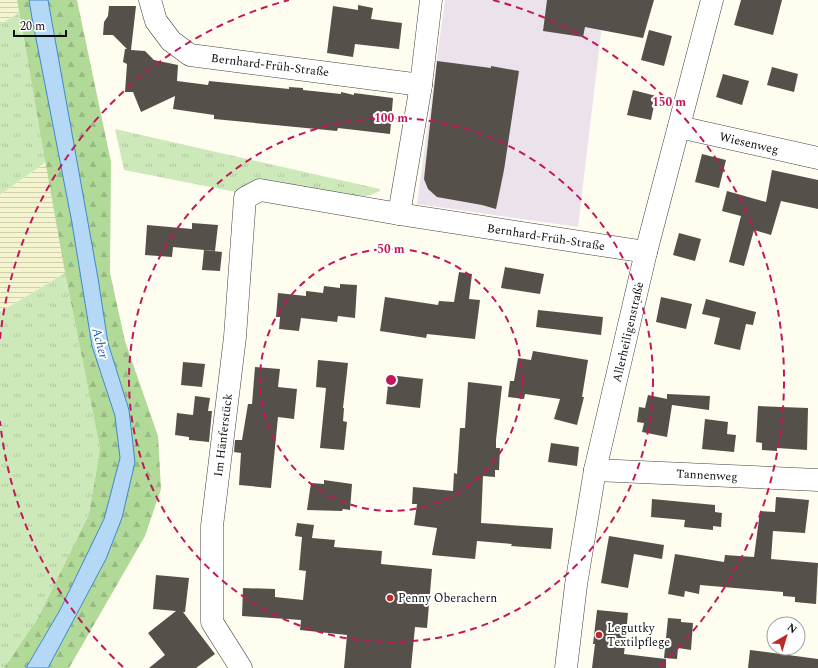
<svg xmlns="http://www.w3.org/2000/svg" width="818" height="668" font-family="Spectral,serif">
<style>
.industrial{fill:#ece2ec}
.farmland{fill:url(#farmland-rules)}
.grass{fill:url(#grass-tufts)}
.forest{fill:url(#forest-firs)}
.water{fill:#b4d8f5;stroke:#3c87cc}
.building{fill:#56504a}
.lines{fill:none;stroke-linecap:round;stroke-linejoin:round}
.minor-casing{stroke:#414141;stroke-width:23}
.minor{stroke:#fff;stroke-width:22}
.ring{fill:none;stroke:#c2185b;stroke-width:2;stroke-dasharray:7 5}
.poi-dot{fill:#bc2b27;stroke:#fff;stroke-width:1.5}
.labels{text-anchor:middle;stroke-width:4;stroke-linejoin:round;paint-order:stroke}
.street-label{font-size:12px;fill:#0e0e0e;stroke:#fff}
.poi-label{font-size:12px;fill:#0e0e0e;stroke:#fff;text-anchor:start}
.water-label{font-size:13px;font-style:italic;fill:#185a9e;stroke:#fff}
.centre{fill:#c2185b;stroke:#fff;stroke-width:2}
.ring-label{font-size:12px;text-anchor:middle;font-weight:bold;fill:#c2185b;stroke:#fff;stroke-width:4;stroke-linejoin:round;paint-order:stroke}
</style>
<defs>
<pattern id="farmland-rules" width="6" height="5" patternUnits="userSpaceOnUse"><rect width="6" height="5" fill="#f4f4cf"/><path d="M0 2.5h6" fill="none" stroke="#d0d0b1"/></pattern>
<pattern id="grass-tufts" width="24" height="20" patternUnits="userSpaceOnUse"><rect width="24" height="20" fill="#cee9b9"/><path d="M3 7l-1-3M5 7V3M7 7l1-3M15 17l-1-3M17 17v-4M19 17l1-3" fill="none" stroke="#b0c79e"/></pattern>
<pattern id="forest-firs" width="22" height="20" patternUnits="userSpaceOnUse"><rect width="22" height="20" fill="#b1d998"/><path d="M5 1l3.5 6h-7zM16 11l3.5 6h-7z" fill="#97b982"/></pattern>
</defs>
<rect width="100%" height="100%" fill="#fffdef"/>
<path class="industrial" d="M445 0H605L578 227 417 204Z"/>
<g class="farmland">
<path d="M0 0H17L19 13 0 24Z"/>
<path d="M46 162 65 273 0 312V195Z"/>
</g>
<g class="grass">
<path d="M19 13 46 162 0 195V24Z"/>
<path d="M115 129 380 189V191L368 196 342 195 336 198 252 182 236 192 124 170Z"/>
<path d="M65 273 100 448 89 514 38 618 4 668H0V312Z"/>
</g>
<g class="forest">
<path d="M17 0H29L32 18 72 223 92 346 115 416 120 458 104 519 60 610 26 668H4L38 618 89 514 100 448 65 273Z"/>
<path d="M48 0H77L111 162 110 273 125 341 158 436 161 489 145 536 69 668H48L106 559 129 410 108 343 98 278Z"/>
</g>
<path class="water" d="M29 0H48L98 278 108 343 129 410 135 462 122 518 106 559 48 668H26L60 610 104 519 120 458 115 416 92 346 72 223 32 18Z"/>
<g class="building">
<path d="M547 0H654L643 38 585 27 583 37 543 31Z"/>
<path d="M741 0H782L773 35 734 25Z"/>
<path d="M358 5 373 8 371 19 402 23 399 49 355 44 353 57 327 53 333 6 358 10Z"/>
<path d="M109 6H136L131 50 145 51 154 60 178 65 177 81 208 85 209 81 289 89V87L303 88V90L341 94V92L354 95V93L393 98 390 134 338 128 337 131 214 119V115L173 109 175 96 141 112 133 92H125L127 64 123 62 125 49H127L113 35H103L104 22 108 16Z"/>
<path d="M649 30 672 36 664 66 641 60Z"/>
<path d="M437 61 491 68V66L519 71 504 170 496 209 482 205 437 197 428 189 424 179Z"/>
<path d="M772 67 798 74 794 92 767 85Z"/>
<path d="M723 74 749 81 742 105 716 97Z"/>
<path d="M633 90 656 96 651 120 627 115Z"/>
<path d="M702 154 726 160 719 188 695 182Z"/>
<path d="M772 170 818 180V209L781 201 771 235 754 230 744 266 729 262 741 216 722 211 727 191 766 202Z"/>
<path d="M192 223 218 225 215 251 173 247 172 257 145 255 147 225 192 229Z"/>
<path d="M679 233 701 239 695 261 673 255Z"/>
<path d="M204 250 222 252 220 271 202 270Z"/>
<path d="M505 267 544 274 540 294 501 288Z"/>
<path d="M459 272 472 274 469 299 480 300 475 339 427 334 426 338 380 331 385 297 438 305 439 301 454 302Z"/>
<path d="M340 284 357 285 355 318 338 316 337 322 301 318 299 331 279 329 280 317H276L278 293 306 296V291L323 293 324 286 340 288Z"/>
<path d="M661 297 692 304 686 329 656 322Z"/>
<path d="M706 299 756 312 753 325 746 324 740 350 714 344 720 318 702 314Z"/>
<path d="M538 310 603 317 601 335 536 327Z"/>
<path d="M533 351 588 360 582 397H584L577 425 554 419 560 399 525 394 524 399 508 397 510 381H514L518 358 531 360Z"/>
<path d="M318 360 348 363 343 408H344L343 421 347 422 344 450 320 448 326 388 316 387Z"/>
<path d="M183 362 205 364 202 387 181 385Z"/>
<path d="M255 367 280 369 278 387 297 389 294 419 278 417 271 488 239 485 241 453 234 452 235 440H242L248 404H252Z"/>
<path d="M389 375 423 379 420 408 386 404Z"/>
<path d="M468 382 502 386 496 440V448H500L499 470H495V477L483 476 481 523 553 528 551 549 511 546 512 544 477 541 475 559 432 555 437 528 414 525 417 504H412L413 487 453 491 454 473 457 474 460 428H465Z"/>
<path d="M667 394 710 396 709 410 672 405 667 437 642 432 644 423 637 422 639 407 645 408 648 395 667 399Z"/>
<path d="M195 396 210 398 208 411H212L209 442 189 440V437L175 435 177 413 193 415Z"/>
<path d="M758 406 808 408 807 450 777 448V451L762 450V443L756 442Z"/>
<path d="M705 419 728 422 727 434 736 435 734 452 702 449Z"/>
<path d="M551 443 579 447 577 466 548 462Z"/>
<path d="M324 480 352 484 350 510 343 509 342 511 307 510 311 483 324 484Z"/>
<path d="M776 497 809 500 805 533 773 531 771 559 818 563 816 604 795 602V597L783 596V592L700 585 699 594 685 591 684 597 668 594 675 554 724 562 725 555 754 557 760 511 775 512Z"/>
<path d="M652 499 715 505V512L722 513 721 527 713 526V530L684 527 685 520 651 517Z"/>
<path d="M297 523 314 525 312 538 335 540 334 547 382 551 381 564 432 569 427 628 415 627 411 668H344L347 635 300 630 301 620 242 616 243 588 275 589V597L303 600 306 571 299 570 302 537 295 536Z"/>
<path d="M609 536 664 545 662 559 634 554 628 588 601 583Z"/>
<path d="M156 575 189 578 185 612H183L215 654 196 668H149L165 655 148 633 176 611 153 609Z"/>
<path d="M597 610 628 613 624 654 666 659V668H592L595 644H593Z"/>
<path d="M668 618 681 619V622L693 623 691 650 678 648 677 659 664 658Z"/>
<path d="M750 650 818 659V668H748Z"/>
</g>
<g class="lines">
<g class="minor-casing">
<g id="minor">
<path d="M150 0 156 21 171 41 190 55 421 85"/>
<path d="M679 127 818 158"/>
<path d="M399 214 421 85 431 0"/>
<path d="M595 470 818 480"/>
<path d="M241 668 212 622V526L235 337 245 198 260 190 399 214 646 252"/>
<path d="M566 668 576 585 595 470 646 252 712 0"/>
</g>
</g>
<use href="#minor" class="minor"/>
</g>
<g class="ring">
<circle cx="391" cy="380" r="131"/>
<circle cx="391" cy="380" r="262"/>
<path d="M123 667A393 393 0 0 1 0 421M0 339A393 393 0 0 1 289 0M493 0A393 393 0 0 1 659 667"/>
</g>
<g class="poi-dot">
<circle cx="390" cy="598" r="4"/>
<circle cx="599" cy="635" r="4"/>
</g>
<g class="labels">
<g class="street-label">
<text transform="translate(270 65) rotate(7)" y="4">Bernhard-Früh-Straße</text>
<text transform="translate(749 143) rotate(13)" y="4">Wiesenweg</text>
<text transform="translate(546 237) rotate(9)" y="4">Bernhard-Früh-Straße</text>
<text transform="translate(628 332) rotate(-77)" y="4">Allerheiligenstraße</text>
<text transform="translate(223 435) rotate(-83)" y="4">Im Hänferstück</text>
<text transform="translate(707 475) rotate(3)" y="4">Tannenweg</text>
</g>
<g class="poi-label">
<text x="398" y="602">Penny Oberachern</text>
<text x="607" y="632">Leguttky<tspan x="607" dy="14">Textilpflege</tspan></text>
</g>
<g class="water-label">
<text transform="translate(101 343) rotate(75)" y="5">Acher</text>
</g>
</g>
<circle cx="391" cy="380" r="6" class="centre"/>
<g class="ring-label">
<text x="669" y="106">150 m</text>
<text x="391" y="122">100 m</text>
<text x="391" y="253">50 m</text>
</g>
<g transform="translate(786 636) rotate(38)"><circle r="19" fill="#ffffff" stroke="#9f9f9f"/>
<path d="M0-3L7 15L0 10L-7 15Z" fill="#bc2b27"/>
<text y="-6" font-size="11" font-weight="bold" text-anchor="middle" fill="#0e0e0e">N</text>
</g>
<path d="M14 30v6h52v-6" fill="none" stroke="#0e0e0e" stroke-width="2"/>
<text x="20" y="30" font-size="12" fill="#0e0e0e" stroke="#ffffff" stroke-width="3" paint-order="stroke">20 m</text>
</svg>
